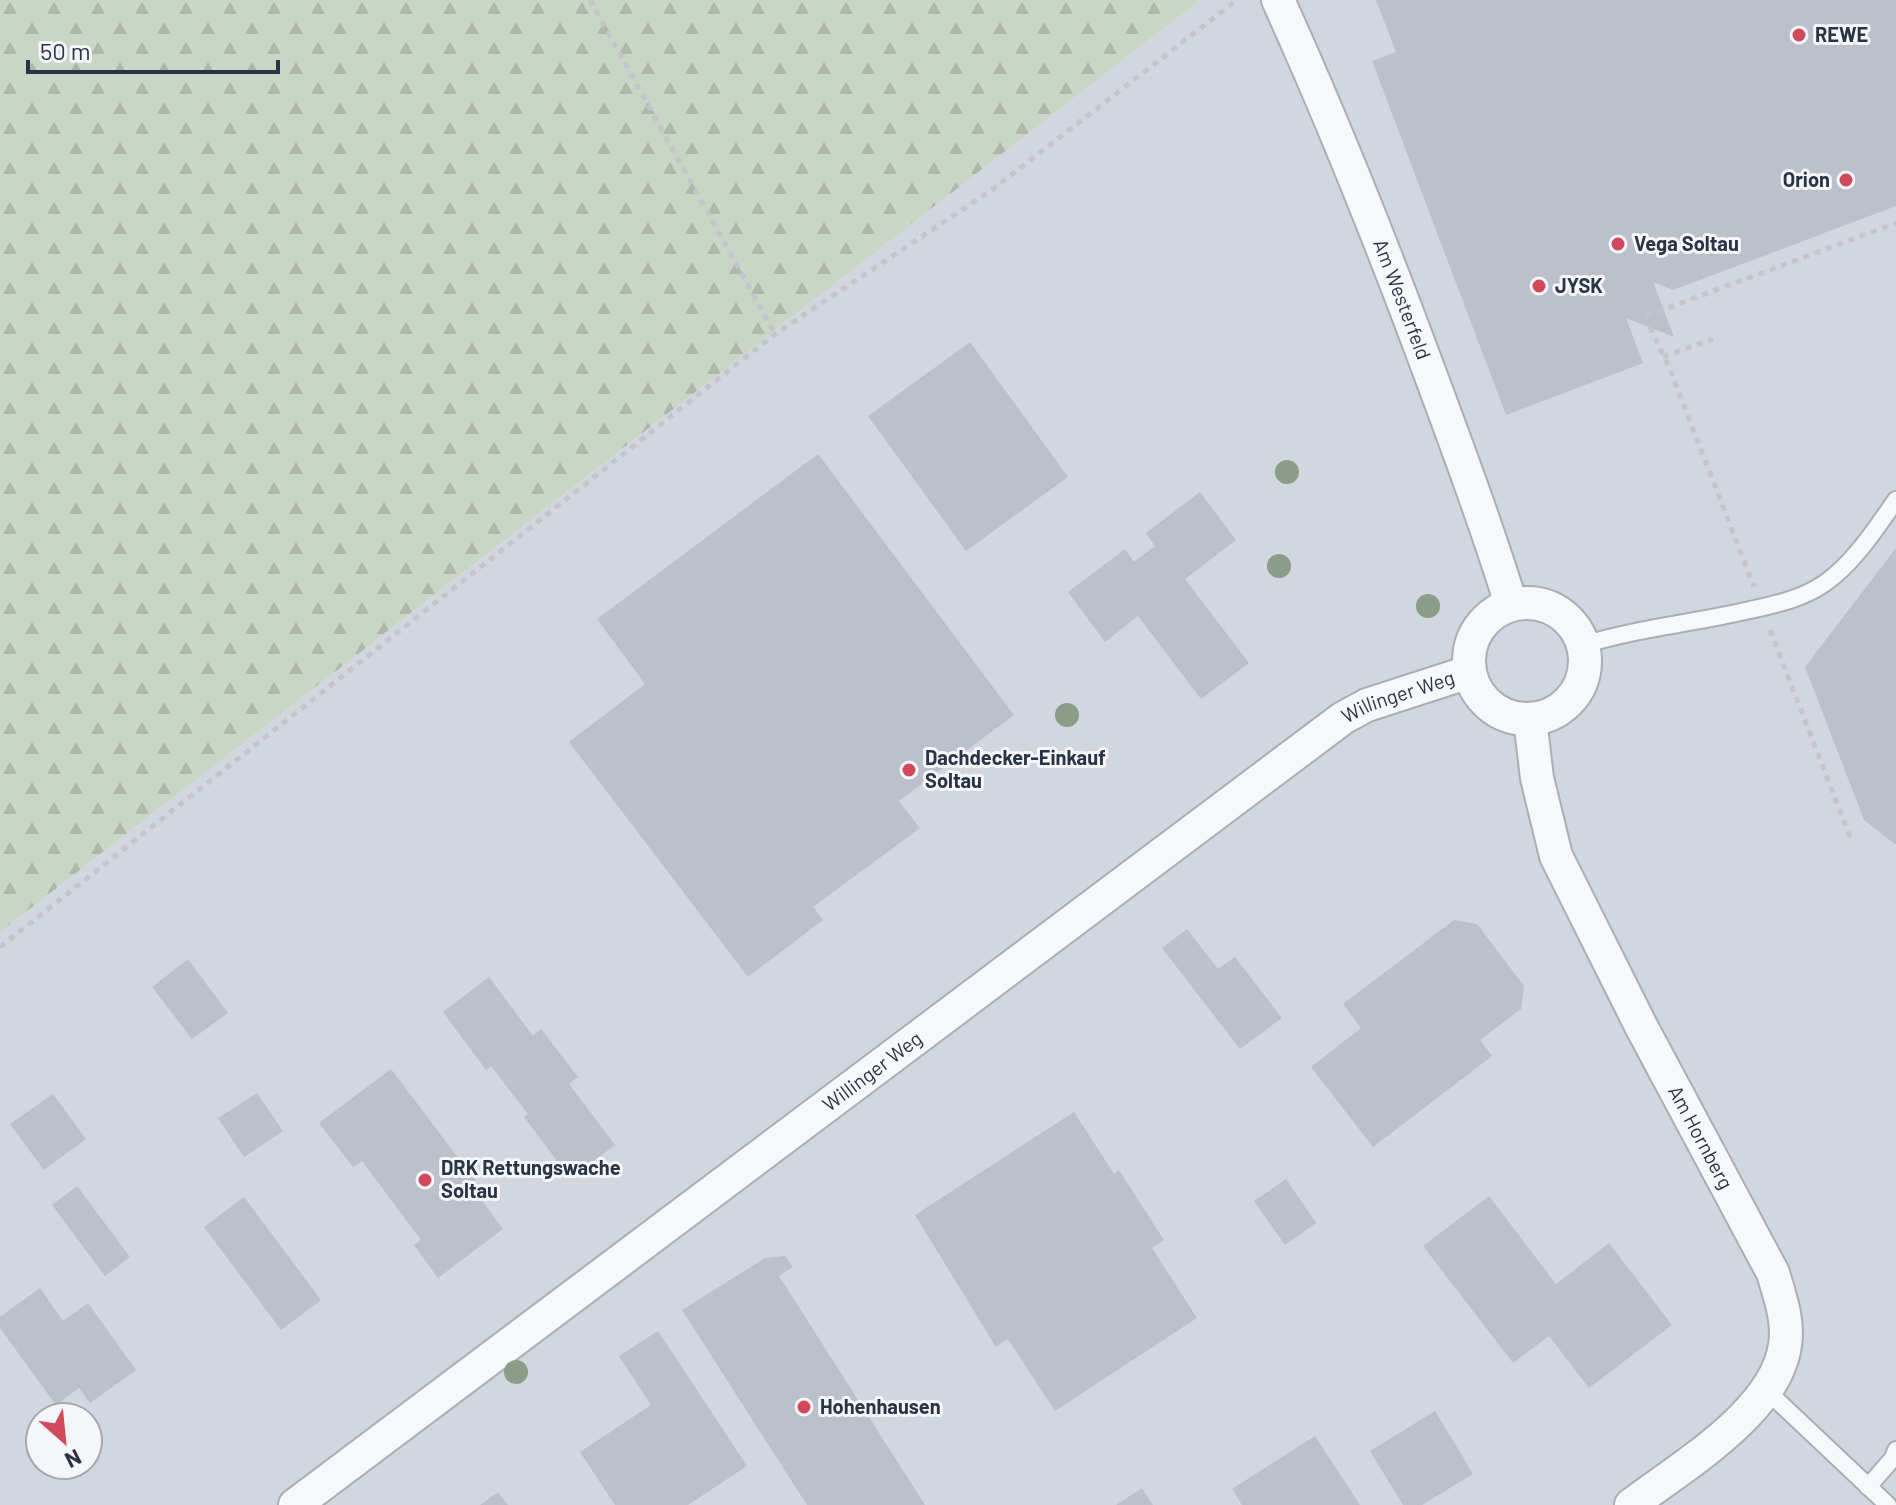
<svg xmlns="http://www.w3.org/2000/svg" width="1896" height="1505" font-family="Barlow,sans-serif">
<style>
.built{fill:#d2d6de;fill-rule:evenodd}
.forest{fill:url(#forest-firs)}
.building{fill:#bbc0ca}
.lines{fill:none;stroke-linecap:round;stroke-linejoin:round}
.service-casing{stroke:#a9aeb7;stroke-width:20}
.minor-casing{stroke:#a9aeb7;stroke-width:36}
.path{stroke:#c2c5cb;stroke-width:5;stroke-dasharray:6 6;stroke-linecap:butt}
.service{stroke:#f7f8fa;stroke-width:16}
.minor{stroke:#f7f8fa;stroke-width:32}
.tree{fill:#899d89}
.poi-dot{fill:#d1495b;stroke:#f4f6f9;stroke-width:3}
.labels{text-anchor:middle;stroke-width:6;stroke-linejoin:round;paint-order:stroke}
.poi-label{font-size:20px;font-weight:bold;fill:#2b3445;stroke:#f4f6f9;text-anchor:start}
.street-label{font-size:20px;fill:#2b3445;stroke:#f4f6f9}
</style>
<defs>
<pattern id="forest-firs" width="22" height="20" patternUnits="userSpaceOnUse" patternTransform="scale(2)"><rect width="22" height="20" fill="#c9d6c5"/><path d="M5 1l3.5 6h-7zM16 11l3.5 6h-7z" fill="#adb8ab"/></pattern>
</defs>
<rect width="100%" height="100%" fill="#e4e7ec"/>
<path class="built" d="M1200 0H1896V1505H0V932ZM40 1417H88V1465H40Z"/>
<path class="forest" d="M0 0H1200L0 932Z"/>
<g class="building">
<path d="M1376 0H1896V206L1673 290 1653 282 1674 337 1626 318 1643 363 1506 415 1372 61 1396 52Z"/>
<path d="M970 342 1068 477 966 551 868 416Z"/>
<path d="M818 454 1014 715 899 801 920 828 813 907 823 920 748 977 569 742 645 684 597 619Z"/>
<path d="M1200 492 1236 540 1185 579 1249 663 1201 699 1138 616 1105 642 1068 592 1125 549 1134 562 1155 546 1146 533Z"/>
<path d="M1896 548V845L1864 820 1805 667Z"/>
<path d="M1454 920 1477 924 1524 986 1521 1009 1480 1040 1492 1056 1373 1147 1311 1067 1361 1028 1343 1004Z"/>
<path d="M1187 929 1218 969 1235 957 1282 1018 1240 1049 1162 948Z"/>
<path d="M188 959 228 1013 192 1039 152 987Z"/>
<path d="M489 977 533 1036 541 1029 578 1077 569 1084 615 1145 570 1178 524 1117 528 1114 491 1066 486 1070 443 1012Z"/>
<path d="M391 1069 484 1192 479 1197 503 1229 438 1278 414 1245 421 1240 362 1161 353 1167 319 1123Z"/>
<path d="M257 1093 283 1131 244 1157 218 1118Z"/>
<path d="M53 1094 86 1139 44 1170 10 1124Z"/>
<path d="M1074 1112 1114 1174 1119 1170 1164 1240 1152 1248 1197 1318 1055 1411 1008 1339 996 1347 915 1215Z"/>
<path d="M1286 1179 1316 1223 1285 1245 1254 1201Z"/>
<path d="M77 1186 130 1257 105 1276 52 1205Z"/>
<path d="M1489 1196 1556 1284 1609 1243 1672 1325 1589 1388 1549 1336 1513 1363 1423 1246Z"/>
<path d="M244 1197 321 1300 281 1330 204 1227Z"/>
<path d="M785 1256 793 1267 779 1276 925 1505H807L682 1310 765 1258Z"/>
<path d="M40 1288 63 1321 88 1303 136 1370 90 1403 79 1388 56 1405 0 1328V1317Z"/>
<path d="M658 1331 747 1466 688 1505H615L580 1452 651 1405 619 1356Z"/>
<path d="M1435 1411 1473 1474 1422 1505H1403L1370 1451Z"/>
<path d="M1315 1436 1360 1505H1242L1232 1489Z"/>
<path d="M1142 1488 1153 1505H1116Z"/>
<path d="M498 1492 508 1505H480Z"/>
</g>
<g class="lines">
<g class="service-casing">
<g id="service">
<path d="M1583 645C1638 628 1695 623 1750 610 1777 604 1802 599 1825 583 1854 563 1876 528 1896 500"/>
<path d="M1767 1391 1888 1505"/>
<path d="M1868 1487 1893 1458 1896 1450"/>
</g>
</g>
<g class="minor-casing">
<g id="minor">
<path id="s1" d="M1278 0C1333 121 1382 244 1428 368 1457 446 1486 524 1511 604"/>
<circle cx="1527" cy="661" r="58"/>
<path id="s2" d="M1530 719 1537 778 1556 856 1641 1026 1773 1273C1780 1297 1789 1321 1785 1345 1776 1412 1681 1467 1631 1505"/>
<path id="s3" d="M295 1505 1343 718 1367 705 1469 672"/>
</g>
</g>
<g class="path">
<path d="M590 0 775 334"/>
<path d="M1646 316 1896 223"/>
<path d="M1650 327 1671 372 1754 587"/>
<path d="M1663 357 1713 339"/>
<path d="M1770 630 1852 842"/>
<path d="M0 947 775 334 989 192 1237 0"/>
</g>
<use href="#service" class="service"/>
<use href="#minor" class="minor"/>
</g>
<g class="tree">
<circle cx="1287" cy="472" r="12"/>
<circle cx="1279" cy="566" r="12"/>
<circle cx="1428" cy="606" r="12"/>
<circle cx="1067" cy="715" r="12"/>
<circle cx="516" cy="1372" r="12"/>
</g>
<g class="poi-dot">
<circle cx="1799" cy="35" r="8"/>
<circle cx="1846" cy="180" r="8"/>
<circle cx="1618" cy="244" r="8"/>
<circle cx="1539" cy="286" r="8"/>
<circle cx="909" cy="770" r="8"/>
<circle cx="425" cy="1180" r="8"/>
<circle cx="804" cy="1407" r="8"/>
</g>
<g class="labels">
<g class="poi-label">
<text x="1815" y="42">REWE</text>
<text x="1830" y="187" text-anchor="end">Orion</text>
<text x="1634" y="251">Vega Soltau</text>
<text x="1555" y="293">JYSK</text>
<text x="925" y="765">Dachdecker-Einkauf<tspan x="925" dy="23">Soltau</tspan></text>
<text x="441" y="1175">DRK Rettungswache<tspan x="441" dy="23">Soltau</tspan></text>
<text x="820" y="1414">Hohenhausen</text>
</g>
<g class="street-label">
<text dy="7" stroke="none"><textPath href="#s1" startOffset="324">Am Westerfeld</textPath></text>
<text dy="7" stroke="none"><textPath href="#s3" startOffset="1370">Willinger Weg</textPath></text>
<text dy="7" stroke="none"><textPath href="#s3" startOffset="722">Willinger Weg</textPath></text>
<text dy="7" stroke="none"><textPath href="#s2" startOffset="456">Am Hornberg</textPath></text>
</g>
</g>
<g transform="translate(64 1441) rotate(153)"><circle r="38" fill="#f4f6f9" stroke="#a4a8b1" stroke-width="2"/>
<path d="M0-6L14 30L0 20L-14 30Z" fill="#d1495b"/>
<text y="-12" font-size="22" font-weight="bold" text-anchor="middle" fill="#2b3445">N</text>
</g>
<path d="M28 60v12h250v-12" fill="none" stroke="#2b3445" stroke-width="4"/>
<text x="40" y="60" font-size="24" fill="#2b3445" stroke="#f4f6f9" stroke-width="6" paint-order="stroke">50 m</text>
</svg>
